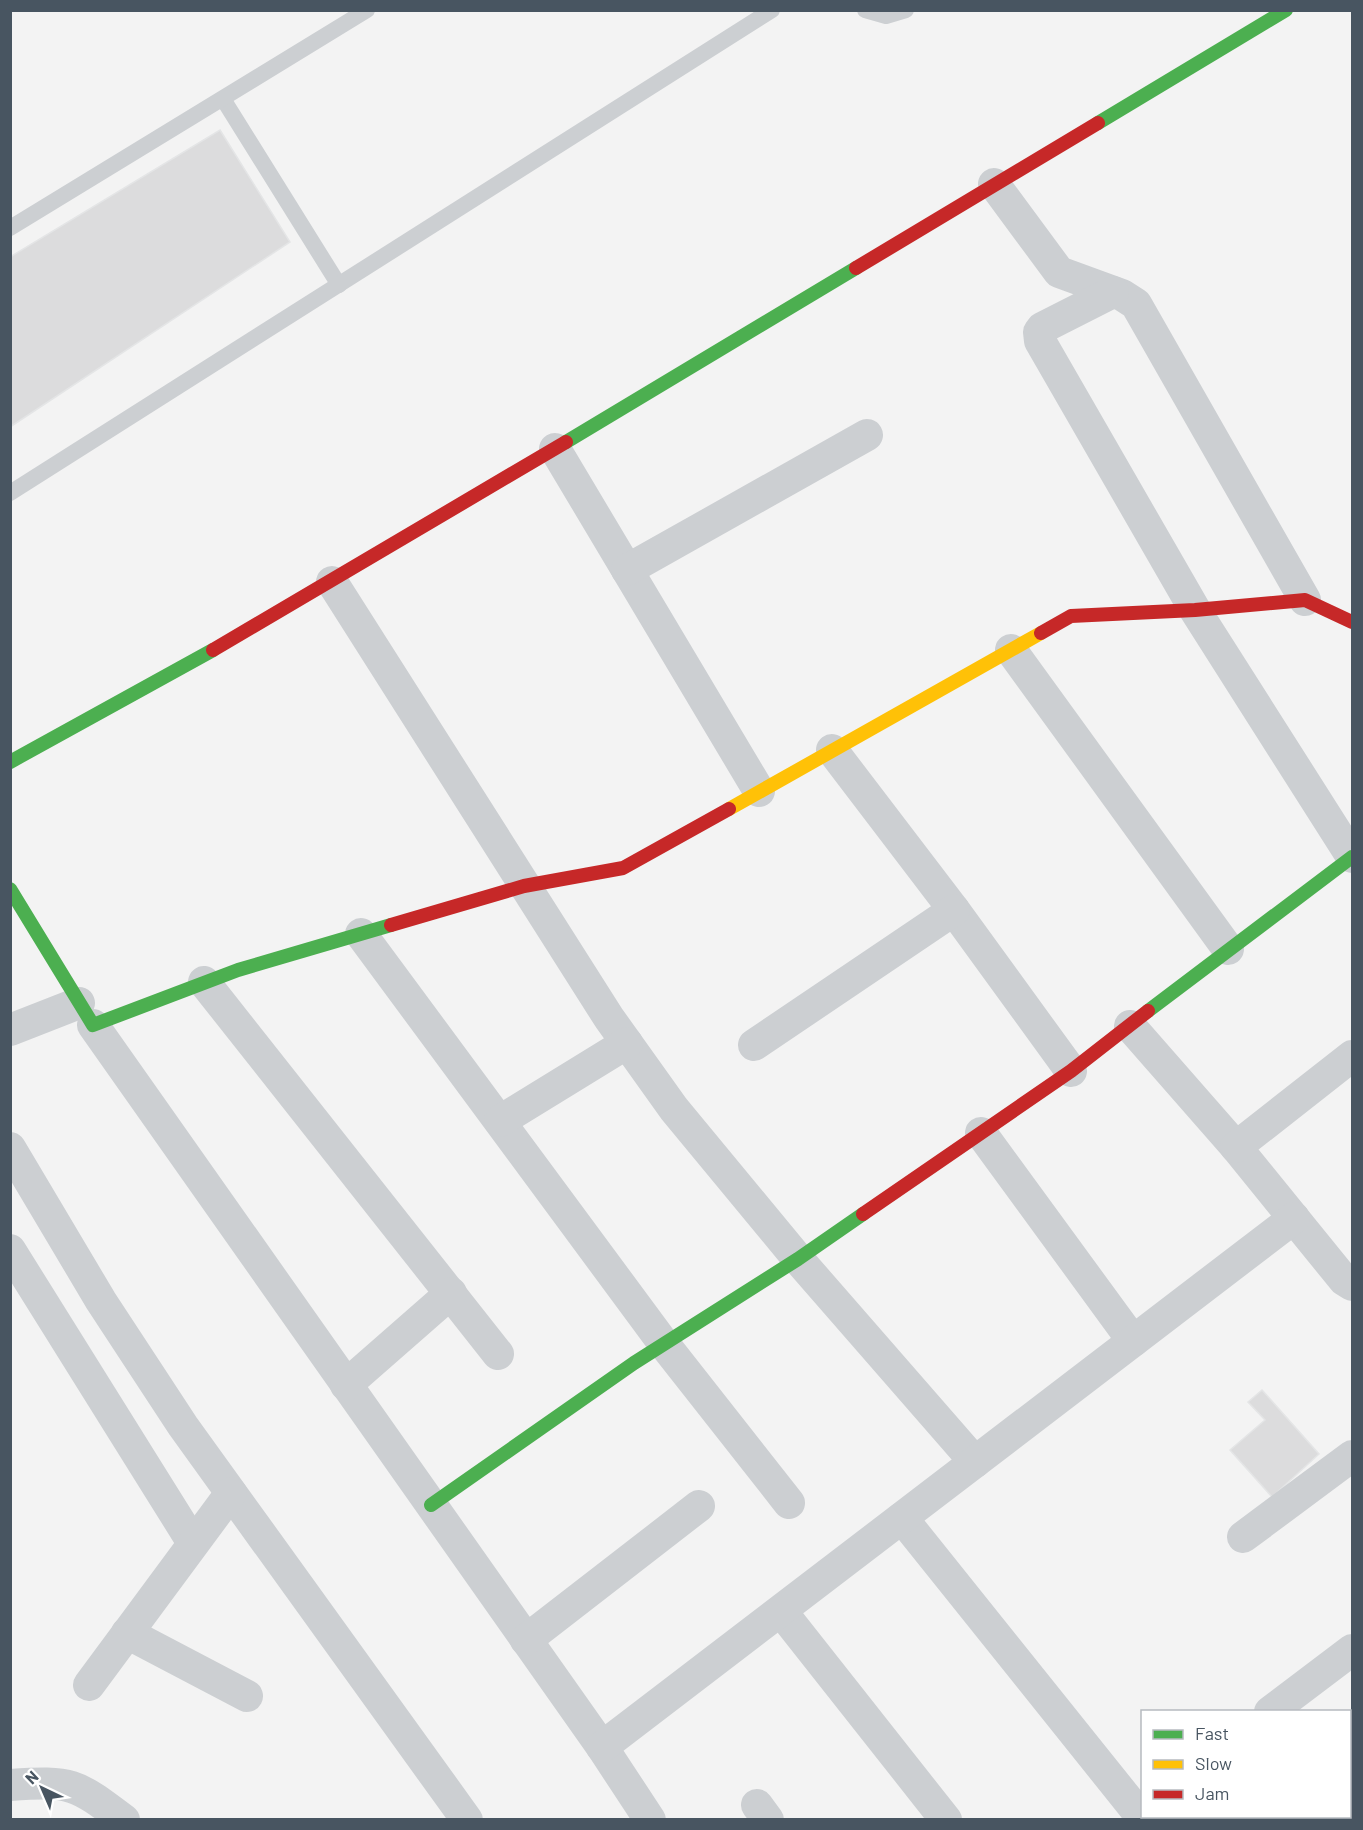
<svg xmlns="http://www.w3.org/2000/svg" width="1363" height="1830" font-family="Barlow,sans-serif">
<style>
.building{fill:#dcdcdd;stroke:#e4e5e6;stroke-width:1.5}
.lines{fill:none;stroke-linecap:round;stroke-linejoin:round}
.lane{stroke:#cccfd2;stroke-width:16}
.street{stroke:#cccfd2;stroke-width:32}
.fast{stroke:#4caf50;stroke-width:14}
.slow{stroke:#ffc107;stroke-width:14}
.jam{stroke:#c62828;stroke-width:14}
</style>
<rect width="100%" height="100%" fill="#f3f3f3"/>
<g class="building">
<path d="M220 130 290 242 10 427V257Z"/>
<path d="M1262 1390 1319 1454 1272 1497 1230 1450 1265 1420 1248 1402Z"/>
</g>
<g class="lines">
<g class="lane">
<path d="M865 10 886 16 906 10"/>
<path d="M223 99 339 285"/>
<path d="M10 228 367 10"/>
<path d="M10 493 772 10"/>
</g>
<g class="street">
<path d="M994 184 1059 272 1122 295 1136 304 1305 600"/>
<path d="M1113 292 1042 328 1039 332 1040 341 1195 610 1352 857"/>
<path d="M555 449 759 791"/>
<path d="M627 570 867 435"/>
<path d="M332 582 609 1018 674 1109 798 1259 975 1462"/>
<path d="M1011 650 1228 949"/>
<path d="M832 750 954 910 1071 1071"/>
<path d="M361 934 664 1344 789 1503"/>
<path d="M204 982 498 1354"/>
<path d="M93 1025 602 1747 650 1820"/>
<path d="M1130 1026 1236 1147 1344 1280 1352 1285"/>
<path d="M10 1030 79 1003"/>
<path d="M754 1045 954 910"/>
<path d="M500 1121 627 1043"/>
<path d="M981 1133 1133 1341"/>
<path d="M1236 1147 1352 1056"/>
<path d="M10 1148 101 1301 183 1426 467 1820"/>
<path d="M10 1250 193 1543"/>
<path d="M346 1385 451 1293"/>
<path d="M902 1518 1144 1820"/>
<path d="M1243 1537 1352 1456"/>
<path d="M781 1611 946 1820"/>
<path d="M127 1633 247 1696"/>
<path d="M526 1640 699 1506"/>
<path d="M89 1685 231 1493"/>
<path d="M1270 1712 1352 1650"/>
<path d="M602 1747 1294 1218"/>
<path d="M10 1785C72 1781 75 1783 124 1820"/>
<path d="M1350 1796 1352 1794"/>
<path d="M757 1805 768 1820"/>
<path d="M1315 1820 1319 1816"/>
</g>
<g class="fast">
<path d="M1098 123 1286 10"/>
<path d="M566 442 856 268"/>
<path d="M10 762 213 650"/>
<path d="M10 889 93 1025 238 970 391 925"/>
<path d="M1148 1011 1352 857"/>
<path d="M431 1505 634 1363 798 1259 863 1214"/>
</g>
<path class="slow" d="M729 809 1041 633"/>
<g class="jam">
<path d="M856 268 1098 123"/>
<path d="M1041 633 1071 616 1195 610 1305 600 1352 622"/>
<path d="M213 650 566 442"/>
<path d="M391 925 524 886 623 868 729 809"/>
<path d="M863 1214 1071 1071 1148 1011"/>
</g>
</g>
<rect width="1363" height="1830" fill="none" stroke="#485561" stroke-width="24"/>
<rect x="1141" y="1710" width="210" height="108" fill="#ffffff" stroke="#b6bbc0" stroke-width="1.5"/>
<rect x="1153" y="1730" width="30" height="9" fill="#4caf50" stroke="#b6bbc0" stroke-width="1.5"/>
<text x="1195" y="1740" font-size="18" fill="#485561">Fast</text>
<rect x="1153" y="1760" width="30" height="9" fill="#ffc107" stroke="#b6bbc0" stroke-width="1.5"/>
<text x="1195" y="1770" font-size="18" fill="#485561">Slow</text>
<rect x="1153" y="1790" width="30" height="9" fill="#c62828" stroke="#b6bbc0" stroke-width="1.5"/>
<text x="1195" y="1800" font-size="18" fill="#485561">Jam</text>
<g transform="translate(42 1788) rotate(316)" stroke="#ffffff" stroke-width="4.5" paint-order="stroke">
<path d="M0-4.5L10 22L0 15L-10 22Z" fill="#485561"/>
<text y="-9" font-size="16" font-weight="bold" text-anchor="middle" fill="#485561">N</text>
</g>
</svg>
